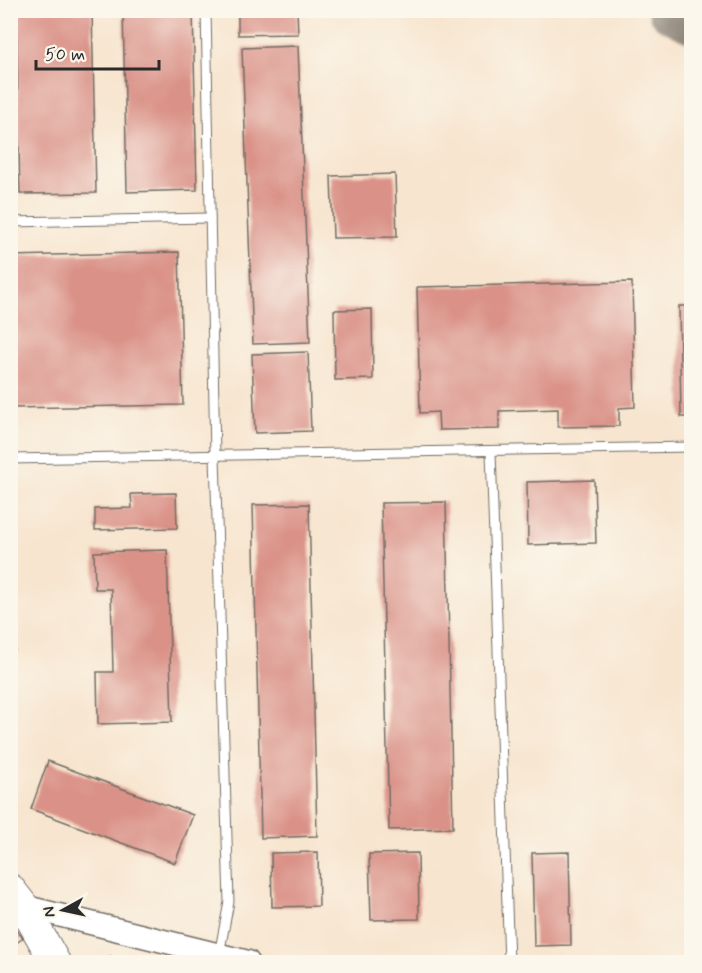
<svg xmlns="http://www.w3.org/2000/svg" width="702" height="973" font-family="Mynerve,sans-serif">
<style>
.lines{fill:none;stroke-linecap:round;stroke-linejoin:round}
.taxiway{stroke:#91887d;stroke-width:44}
.building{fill:#da9288}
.service-casing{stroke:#726c64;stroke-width:11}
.tertiary-casing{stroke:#726c64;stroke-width:25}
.trunk-casing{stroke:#726c64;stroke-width:32}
.service{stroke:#fff;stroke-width:9}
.tertiary{stroke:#fff;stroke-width:22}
.trunk{stroke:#fff;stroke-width:30}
</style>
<rect width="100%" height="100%" fill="#fbf7ec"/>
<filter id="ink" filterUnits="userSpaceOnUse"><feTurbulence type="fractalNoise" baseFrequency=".0167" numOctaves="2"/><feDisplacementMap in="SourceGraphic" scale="12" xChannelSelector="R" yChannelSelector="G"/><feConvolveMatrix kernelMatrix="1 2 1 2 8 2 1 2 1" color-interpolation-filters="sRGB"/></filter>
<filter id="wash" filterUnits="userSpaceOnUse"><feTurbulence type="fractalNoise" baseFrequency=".008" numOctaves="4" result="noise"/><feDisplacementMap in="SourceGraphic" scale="24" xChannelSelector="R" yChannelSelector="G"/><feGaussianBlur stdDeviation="1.35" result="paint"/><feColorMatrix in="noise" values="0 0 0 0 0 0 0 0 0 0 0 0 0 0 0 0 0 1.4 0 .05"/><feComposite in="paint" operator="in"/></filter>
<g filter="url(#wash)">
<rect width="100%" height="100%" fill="#f7e5cf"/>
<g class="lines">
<path class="taxiway" d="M670 10 692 21"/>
</g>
<g id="blocks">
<g class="building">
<path d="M16 10H92L96 193 20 194Z"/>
<path d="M123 10H193L197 190 127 192Z"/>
<path d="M238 10H297L298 34 238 35Z"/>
<path d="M298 46 310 342 253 344 242 48Z"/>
<path d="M395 174 397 237 333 238 331 176Z"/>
<path d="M179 252 183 405 10 408V256Z"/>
<path d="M632 282 635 407 619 408V426L558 427V409L499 411V429L439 430 438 412 420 413 417 287Z"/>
<path d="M679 306H692V417H681Z"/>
<path d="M372 309 373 379 335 380 334 310Z"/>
<path d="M308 352 311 431 255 433 252 354Z"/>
<path d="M594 480 596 543 528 545 527 482Z"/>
<path d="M176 493 177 528 95 530V509L132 508 131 494Z"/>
<path d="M446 502 453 828 389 830 381 503Z"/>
<path d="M309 504 317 836 261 838 253 505Z"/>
<path d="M167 550 172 722 98 724 97 672H113L111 589H95L94 552Z"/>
<path d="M10 558H12L15 650H10Z"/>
<path d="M48 761 193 815 175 863 31 809Z"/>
<path d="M318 852 319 906 272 907 271 853Z"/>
<path d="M569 852 571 945 534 946 532 853Z"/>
<path d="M418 853 419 919 371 920 369 854Z"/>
<path d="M10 923 23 938 10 948Z"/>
<path d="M110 956 127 962H108Z"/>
</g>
</g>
</g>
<g filter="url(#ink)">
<use href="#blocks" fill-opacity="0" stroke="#726c64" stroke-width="1.5"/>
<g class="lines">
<g class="service-casing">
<g id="service">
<path d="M206 10 215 456 229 902 219 955"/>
<path d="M10 222 210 218"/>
<path d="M491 452 509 962"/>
<path d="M10 459 692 447"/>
</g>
</g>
<g class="tertiary-casing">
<path id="tertiary" d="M14 904 248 962"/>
</g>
<g class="trunk-casing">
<path id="trunk" d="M10 889 24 907 55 962"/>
</g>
<use href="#service" class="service"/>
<use href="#tertiary" class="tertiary"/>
<use href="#trunk" class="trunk"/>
</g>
</g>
<rect width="702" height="973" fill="none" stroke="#fbf7ec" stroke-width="36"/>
<g transform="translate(63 910) rotate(262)" stroke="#fbf7ec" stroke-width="4.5" paint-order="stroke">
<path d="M0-4.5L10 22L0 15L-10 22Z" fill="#2b2b2b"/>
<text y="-9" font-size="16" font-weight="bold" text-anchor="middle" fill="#2b2b2b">N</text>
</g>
<path d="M36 60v9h123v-9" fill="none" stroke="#2b2b2b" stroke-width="3"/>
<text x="45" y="60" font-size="18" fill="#2b2b2b" stroke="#fbf7ec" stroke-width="4.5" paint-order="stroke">50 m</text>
</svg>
